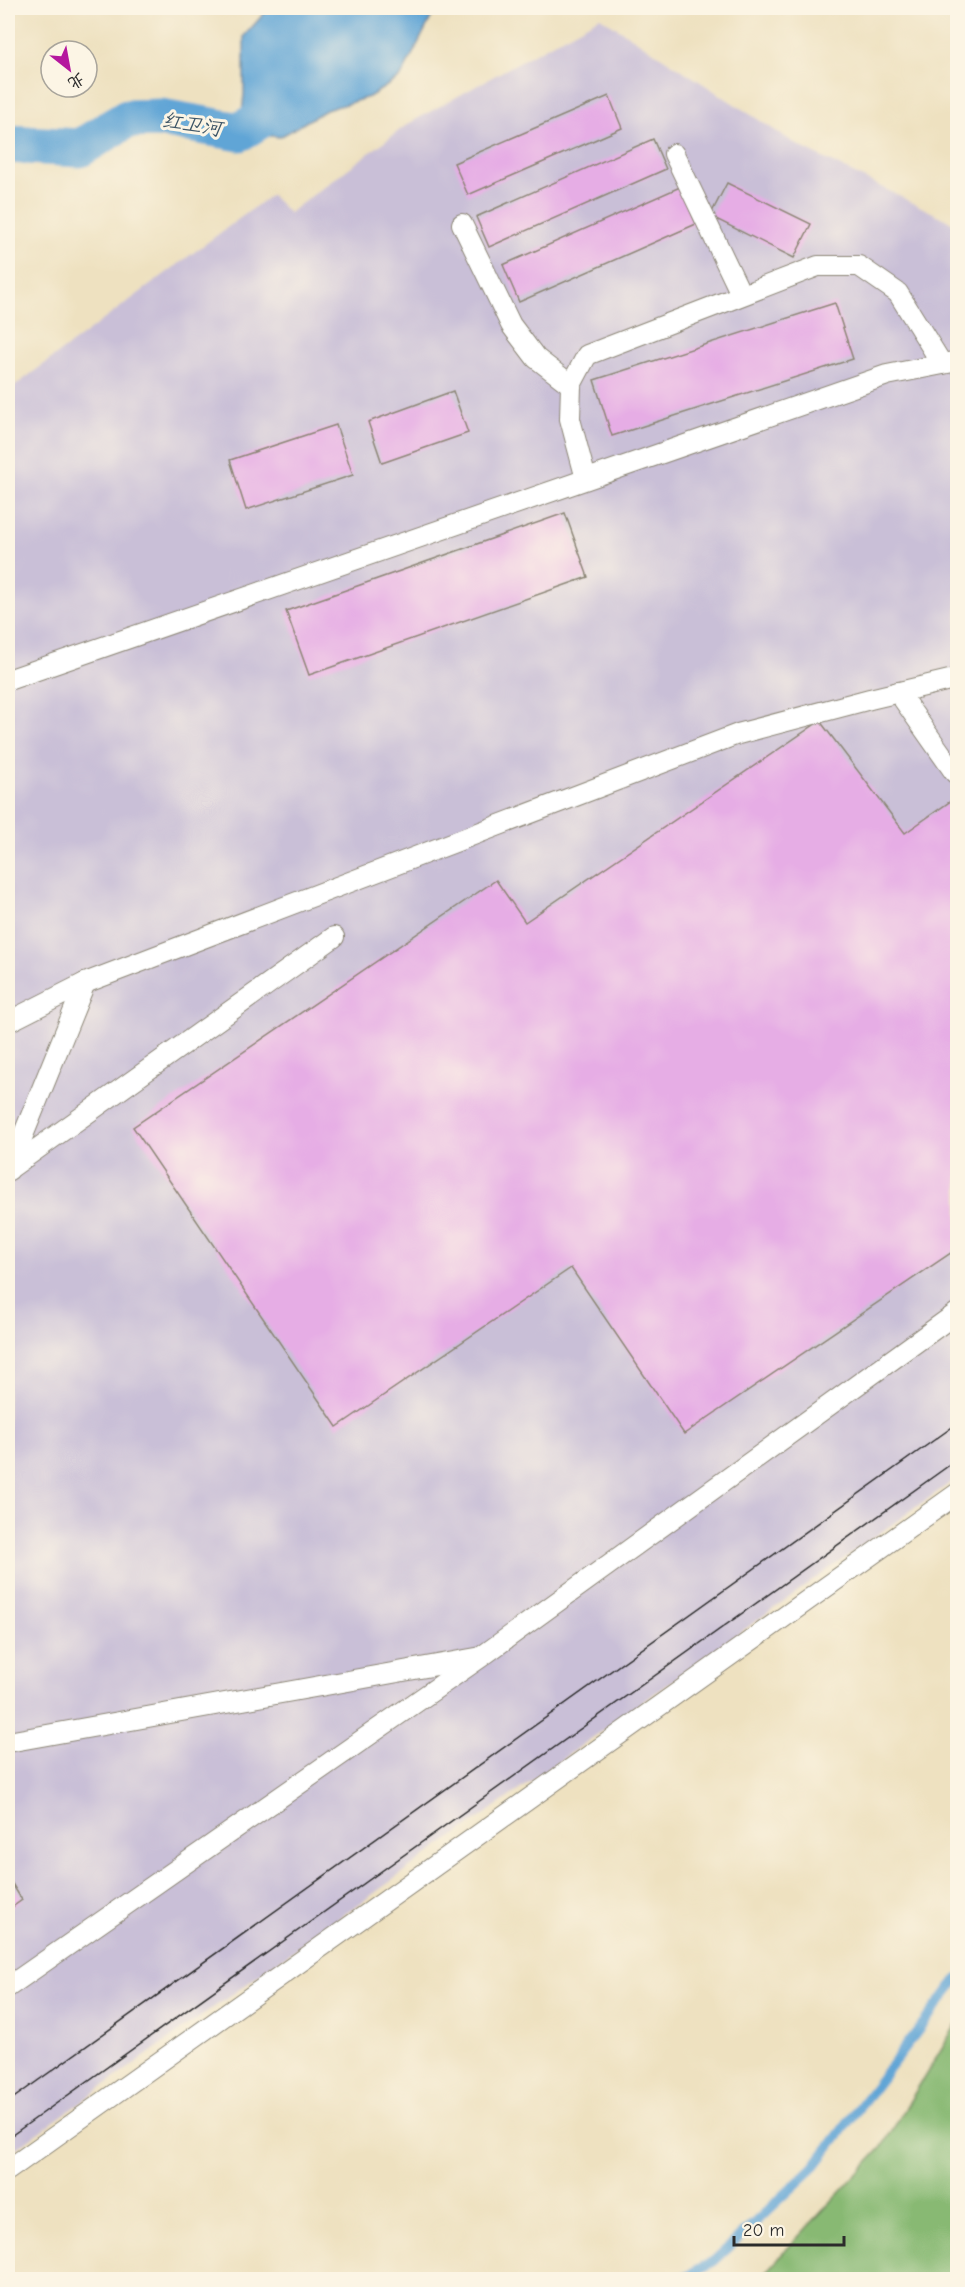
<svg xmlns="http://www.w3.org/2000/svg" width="965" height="2287" font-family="'Comic Neue','LXGW WenKai TC',sans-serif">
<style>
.industrial{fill:#c9bfd7}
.forest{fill:#88b973;stroke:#5a724f;stroke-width:1.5}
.water{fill:#61a5d6;stroke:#466880;stroke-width:1.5}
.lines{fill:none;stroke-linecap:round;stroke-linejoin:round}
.stream{stroke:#61a5d6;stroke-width:10}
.canal{stroke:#61a5d6;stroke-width:39}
.building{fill:#e6ade5}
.lane-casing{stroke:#8c8676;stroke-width:22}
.lane{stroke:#fff;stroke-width:20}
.tram{stroke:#2b2b2b;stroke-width:1.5}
.labels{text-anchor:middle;stroke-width:6;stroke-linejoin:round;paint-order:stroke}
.water-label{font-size:20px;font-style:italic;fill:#3e5667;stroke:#fcf5e5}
</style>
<rect width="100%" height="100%" fill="#fcf5e5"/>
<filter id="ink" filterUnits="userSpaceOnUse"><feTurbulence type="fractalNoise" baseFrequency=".0167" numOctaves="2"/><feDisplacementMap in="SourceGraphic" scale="12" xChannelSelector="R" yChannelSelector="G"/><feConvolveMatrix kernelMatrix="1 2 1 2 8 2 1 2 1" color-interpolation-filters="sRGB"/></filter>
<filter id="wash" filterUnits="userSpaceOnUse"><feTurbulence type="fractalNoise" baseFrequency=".008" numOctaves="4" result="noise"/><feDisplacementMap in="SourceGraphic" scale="24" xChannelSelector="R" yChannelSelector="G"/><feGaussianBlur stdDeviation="1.35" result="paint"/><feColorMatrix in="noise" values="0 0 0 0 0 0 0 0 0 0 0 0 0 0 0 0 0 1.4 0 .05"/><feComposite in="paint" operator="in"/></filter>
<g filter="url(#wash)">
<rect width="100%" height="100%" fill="#eee1c0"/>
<path class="industrial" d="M600 17 799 146 957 225V1478L8 2154V391L271 195 289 213 408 124Z"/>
<path class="forest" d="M957 2023V2279H759L882 2147Z"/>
<path class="water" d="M269 8H436L401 77 369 97 326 110 280 137 240 132 244 94V36Z"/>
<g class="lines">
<path class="stream" d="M679 2280 714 2261 813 2168 958 1978"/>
<path class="canal" d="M8 144 80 148 127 119 161 118 240 132 286 103"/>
</g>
<g id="blocks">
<g class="building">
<path d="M609 96 622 128 468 195 454 163Z"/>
<path d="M653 139 666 169 489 247 476 217Z"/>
<path d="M727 183 811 224 794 258 710 216Z"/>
<path d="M680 187 696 224 519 302 503 265Z"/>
<path d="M835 303 853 359 612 436 594 380Z"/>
<path d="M453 391 468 433 382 463 368 422Z"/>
<path d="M336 425 353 475 246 510 230 460Z"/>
<path d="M565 513 588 577 309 675 286 611Z"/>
<path d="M820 721 905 833 958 796V1248L684 1434 571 1268 337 1427 133 1127 496 880 525 922Z"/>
<path d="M8 1877 22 1900 8 1910Z"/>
</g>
</g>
</g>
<g filter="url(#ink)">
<use href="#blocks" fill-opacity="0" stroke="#8c8676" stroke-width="1.5"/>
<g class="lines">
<g class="lane-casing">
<g id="lane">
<path d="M674 154 741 294"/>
<path d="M462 224 511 325 536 358 571 385"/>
<path d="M586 479 570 419 571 385 587 355 818 266H859L898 293 942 364"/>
<path d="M8 680 887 375 958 361"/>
<path d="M898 692 955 773"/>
<path d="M8 1022 85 983 738 734 870 699 958 678"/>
<path d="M9 1169 334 937"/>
<path d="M9 1170 85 983"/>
<path d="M8 1742 476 1658"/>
<path d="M8 1987 481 1657 958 1312"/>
<path d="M8 2170 958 1493"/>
</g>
</g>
<use href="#lane" class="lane"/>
<g class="tram">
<path d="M8 2102 958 1423"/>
<path d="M8 2138 958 1459"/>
</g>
</g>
</g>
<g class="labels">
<g class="water-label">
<text transform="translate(192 124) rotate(9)" y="7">红卫河</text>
</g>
</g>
<rect width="965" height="2287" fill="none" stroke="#fcf5e5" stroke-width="30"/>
<g transform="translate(69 69) rotate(149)"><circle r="28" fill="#fcf5e5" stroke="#a8a49b" stroke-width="1.5"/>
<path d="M0-4.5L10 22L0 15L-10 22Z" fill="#b5179e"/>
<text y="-9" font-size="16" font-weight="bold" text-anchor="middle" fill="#2b2b2b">北</text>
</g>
<path d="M734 2236v9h110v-9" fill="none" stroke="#2b2b2b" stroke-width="3"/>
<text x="743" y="2236" font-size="18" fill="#2b2b2b" stroke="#fcf5e5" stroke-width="4.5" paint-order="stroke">20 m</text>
</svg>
